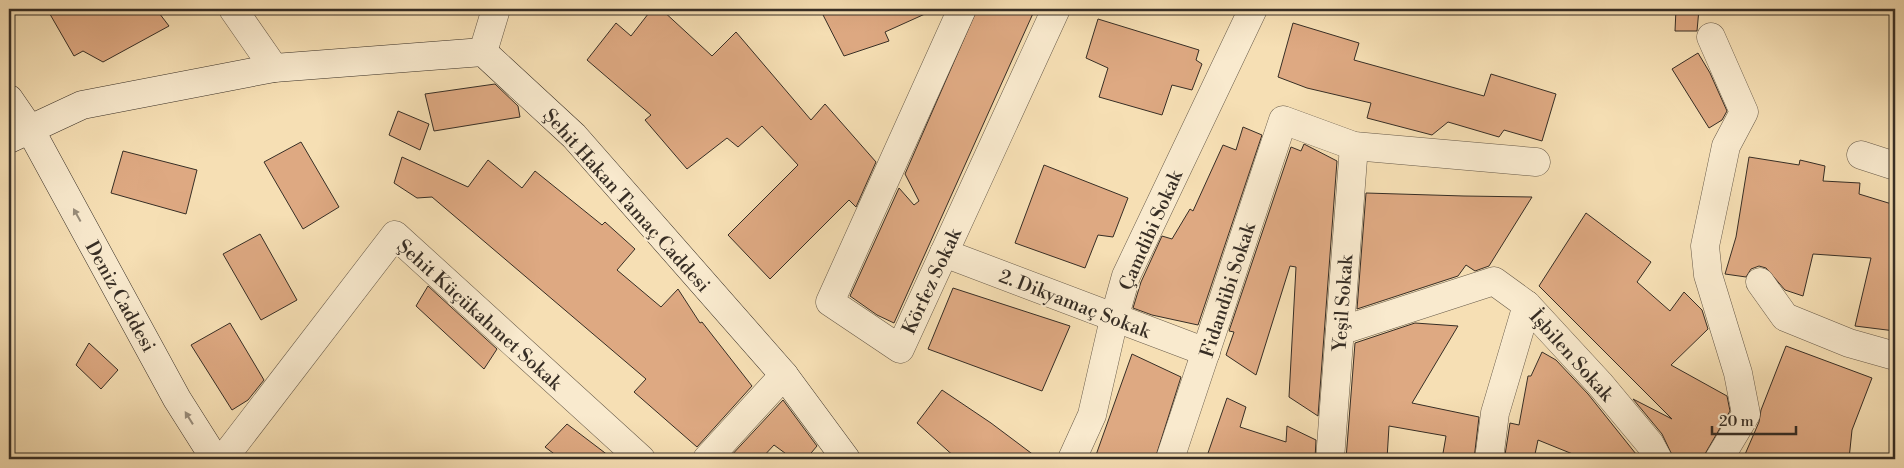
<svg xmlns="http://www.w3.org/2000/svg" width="1904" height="468" font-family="'Libre Bodoni',serif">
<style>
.building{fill:#dea982;stroke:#372e25}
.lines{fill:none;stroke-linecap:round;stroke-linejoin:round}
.street-casing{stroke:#675a49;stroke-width:29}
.secondary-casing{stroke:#372e25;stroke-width:29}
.street{stroke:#f9eace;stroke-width:28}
.secondary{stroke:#f9eace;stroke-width:28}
.oneway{fill:#988c7a}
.labels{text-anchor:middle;stroke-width:4;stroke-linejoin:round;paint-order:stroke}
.street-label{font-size:19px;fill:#372e25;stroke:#f9eace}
</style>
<rect width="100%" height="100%" fill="#f6dfb4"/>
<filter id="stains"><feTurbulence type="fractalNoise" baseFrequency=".004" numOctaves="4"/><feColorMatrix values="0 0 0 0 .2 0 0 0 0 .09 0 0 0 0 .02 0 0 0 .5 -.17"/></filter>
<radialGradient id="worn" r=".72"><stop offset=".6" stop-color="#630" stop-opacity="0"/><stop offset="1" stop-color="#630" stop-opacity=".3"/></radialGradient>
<g class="building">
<path d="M47 9H156L169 26 103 62 83 51 74 56Z"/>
<path d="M652 9H661L712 56 736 32 811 120 825 104 876 162 856 207 849 200 770 279 728 235 798 165 762 126 738 147 727 138 687 169 645 120 651 115 587 60 616 23 631 36Z"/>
<path d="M820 9H936L885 32 889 41 844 56Z"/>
<path d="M977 9H1035L894 323 877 315 850 296 899 188 914 205 919 201 905 174Z"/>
<path d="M1676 9H1699L1697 31H1675Z"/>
<path d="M1098 19 1199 50 1196 60 1202 64 1192 90 1172 85 1162 115 1099 97 1108 68 1086 58Z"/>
<path d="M1293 23 1359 43 1354 60 1484 96 1491 74 1556 94 1542 141 1504 130 1499 137 1448 122 1432 135 1367 118 1371 103 1307 88 1278 77Z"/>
<path d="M1698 53 1710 73 1727 111 1722 120 1709 128 1672 69Z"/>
<path d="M495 84 518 106 520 117 434 131 425 94Z"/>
<path d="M398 111 429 124 420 150 389 135Z"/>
<path d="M1243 127 1262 135 1198 325 1152 315 1133 308 1141 282 1162 236 1172 239 1190 209 1193 211 1223 145 1236 150Z"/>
<path d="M301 142 339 207 303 229 264 162Z"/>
<path d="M1304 144 1337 161 1318 416 1289 397 1296 267 1290 266 1256 375 1226 355 1234 332 1229 331 1291 147 1301 151Z"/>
<path d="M123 151 197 170 186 214 111 193Z"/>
<path d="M402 157 468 187 488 160 522 188 535 171 602 225 605 222 635 249 617 270 661 307 678 289 700 323 702 322 752 386 697 447 634 392 646 379 432 197 417 198 394 183Z"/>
<path d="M1749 157 1799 165 1800 160 1825 166 1823 181 1860 183 1859 194 1895 205V331L1855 326 1871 258 1813 254 1803 296 1785 290 1766 268 1759 266 1751 269 1746 277 1725 274 1736 237Z"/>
<path d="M1044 165 1128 198 1113 237 1098 235 1085 268 1015 243Z"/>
<path d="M1366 193 1464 196 1532 197 1489 266 1475 271 1466 265 1458 276 1357 309Z"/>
<path d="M1586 213 1651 262 1637 282 1670 311 1684 292 1702 310 1708 329 1671 365 1727 396 1730 411 1702 459H1674L1662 434 1633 399 1672 419 1539 286Z"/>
<path d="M260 234 297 300 261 320 223 254Z"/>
<path d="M428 286 497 349 484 369 416 306Z"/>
<path d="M953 288 1070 326 1042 391 928 349Z"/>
<path d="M230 323 264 380 248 400 232 410 191 345Z"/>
<path d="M1415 323 1458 326 1412 403 1479 417 1474 459H1442L1446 436 1389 426 1387 459H1346L1355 343Z"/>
<path d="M89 343 118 370 101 389 76 365Z"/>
<path d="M1786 346 1872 378 1852 430 1849 459H1743L1759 422 1761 410Z"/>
<path d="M1542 352 1556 360 1588 394 1640 459H1585L1538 440 1534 459 1505 455 1510 423 1519 425 1528 376H1531Z"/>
<path d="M1132 354 1181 377 1155 459H1108L1096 455Z"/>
<path d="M942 390 991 423 1039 459H957L917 423Z"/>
<path d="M1227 398 1246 407 1240 427 1286 442 1287 426 1316 440 1315 459H1206Z"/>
<path d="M783 400 817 446 806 459H793L774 445 761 459H728Z"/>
<path d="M567 424 613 459H561L545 447Z"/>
</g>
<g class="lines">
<g class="street-casing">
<g id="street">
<path d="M233 9 274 68"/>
<path d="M962 9 830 302 900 349 1056 9"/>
<path d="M1711 37 1744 112 1726 146 1705 246 1708 275 1738 373 1746 414 1719 459"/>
<path d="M483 52 496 9"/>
<path d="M1861 155 1895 166"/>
<path d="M944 253 1206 352"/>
<path d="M1760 282 1785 317 1849 343 1895 356"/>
<path d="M1340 331 1494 281 1527 305"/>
<path d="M223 459 395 235 641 459"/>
<path d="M707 459 784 375"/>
<path d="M1072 459 1092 415 1114 319 1126 276 1253 9"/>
<path d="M1170 459 1283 120 1354 146 1536 162"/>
<path d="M1330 459 1354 146"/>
<path d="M1489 459 1495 413 1527 305 1600 384 1650 444 1658 459"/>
</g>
</g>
<g class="secondary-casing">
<g id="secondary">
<path d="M9 99 31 131 177 399 215 459"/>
<path d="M9 139 82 105 274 68 483 52 574 136 784 375 846 459"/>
</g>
</g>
<use href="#street" class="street"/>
<use href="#secondary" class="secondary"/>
</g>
<defs><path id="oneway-solid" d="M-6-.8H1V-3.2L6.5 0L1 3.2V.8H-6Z" transform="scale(1.25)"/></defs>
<g class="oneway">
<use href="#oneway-solid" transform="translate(77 215) rotate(-119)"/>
<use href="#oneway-solid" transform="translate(189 418) rotate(-122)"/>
</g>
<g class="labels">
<g class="street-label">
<text transform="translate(627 200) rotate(48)" y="7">Şehit Hakan Tamaç Caddesi</text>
<text transform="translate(1150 230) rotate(-66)" y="7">Çamdibi Sokak</text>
<text transform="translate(931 281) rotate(-65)" y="7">Körfez Sokak</text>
<text transform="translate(1227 290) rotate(-72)" y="7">Fidandibi Sokak</text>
<text transform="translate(121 296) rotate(61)" y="7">Deniz Caddesi</text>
<text transform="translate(1075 303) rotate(21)" y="7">2. Dikyamaç Sokak</text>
<text transform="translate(1342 303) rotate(-86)" y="7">Yeşil Sokak</text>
<text transform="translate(480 314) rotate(42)" y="7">Şehit Küçükahmet Sokak</text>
<text transform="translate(1572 355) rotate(48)" y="7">İşbilen Sokak</text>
</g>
</g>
<rect width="1904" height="468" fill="none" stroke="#f6dfb4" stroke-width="30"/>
<rect x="10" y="10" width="1884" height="448" fill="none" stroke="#372e25" stroke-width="2.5"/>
<rect x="15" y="15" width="1874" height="438" fill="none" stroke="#372e25"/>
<path d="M1712 426v8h84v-8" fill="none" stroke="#372e25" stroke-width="2.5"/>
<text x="1719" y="426" font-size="15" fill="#372e25" stroke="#f9eace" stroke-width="4" paint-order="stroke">20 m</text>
<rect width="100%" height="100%" filter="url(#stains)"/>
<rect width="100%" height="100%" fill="url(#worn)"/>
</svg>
